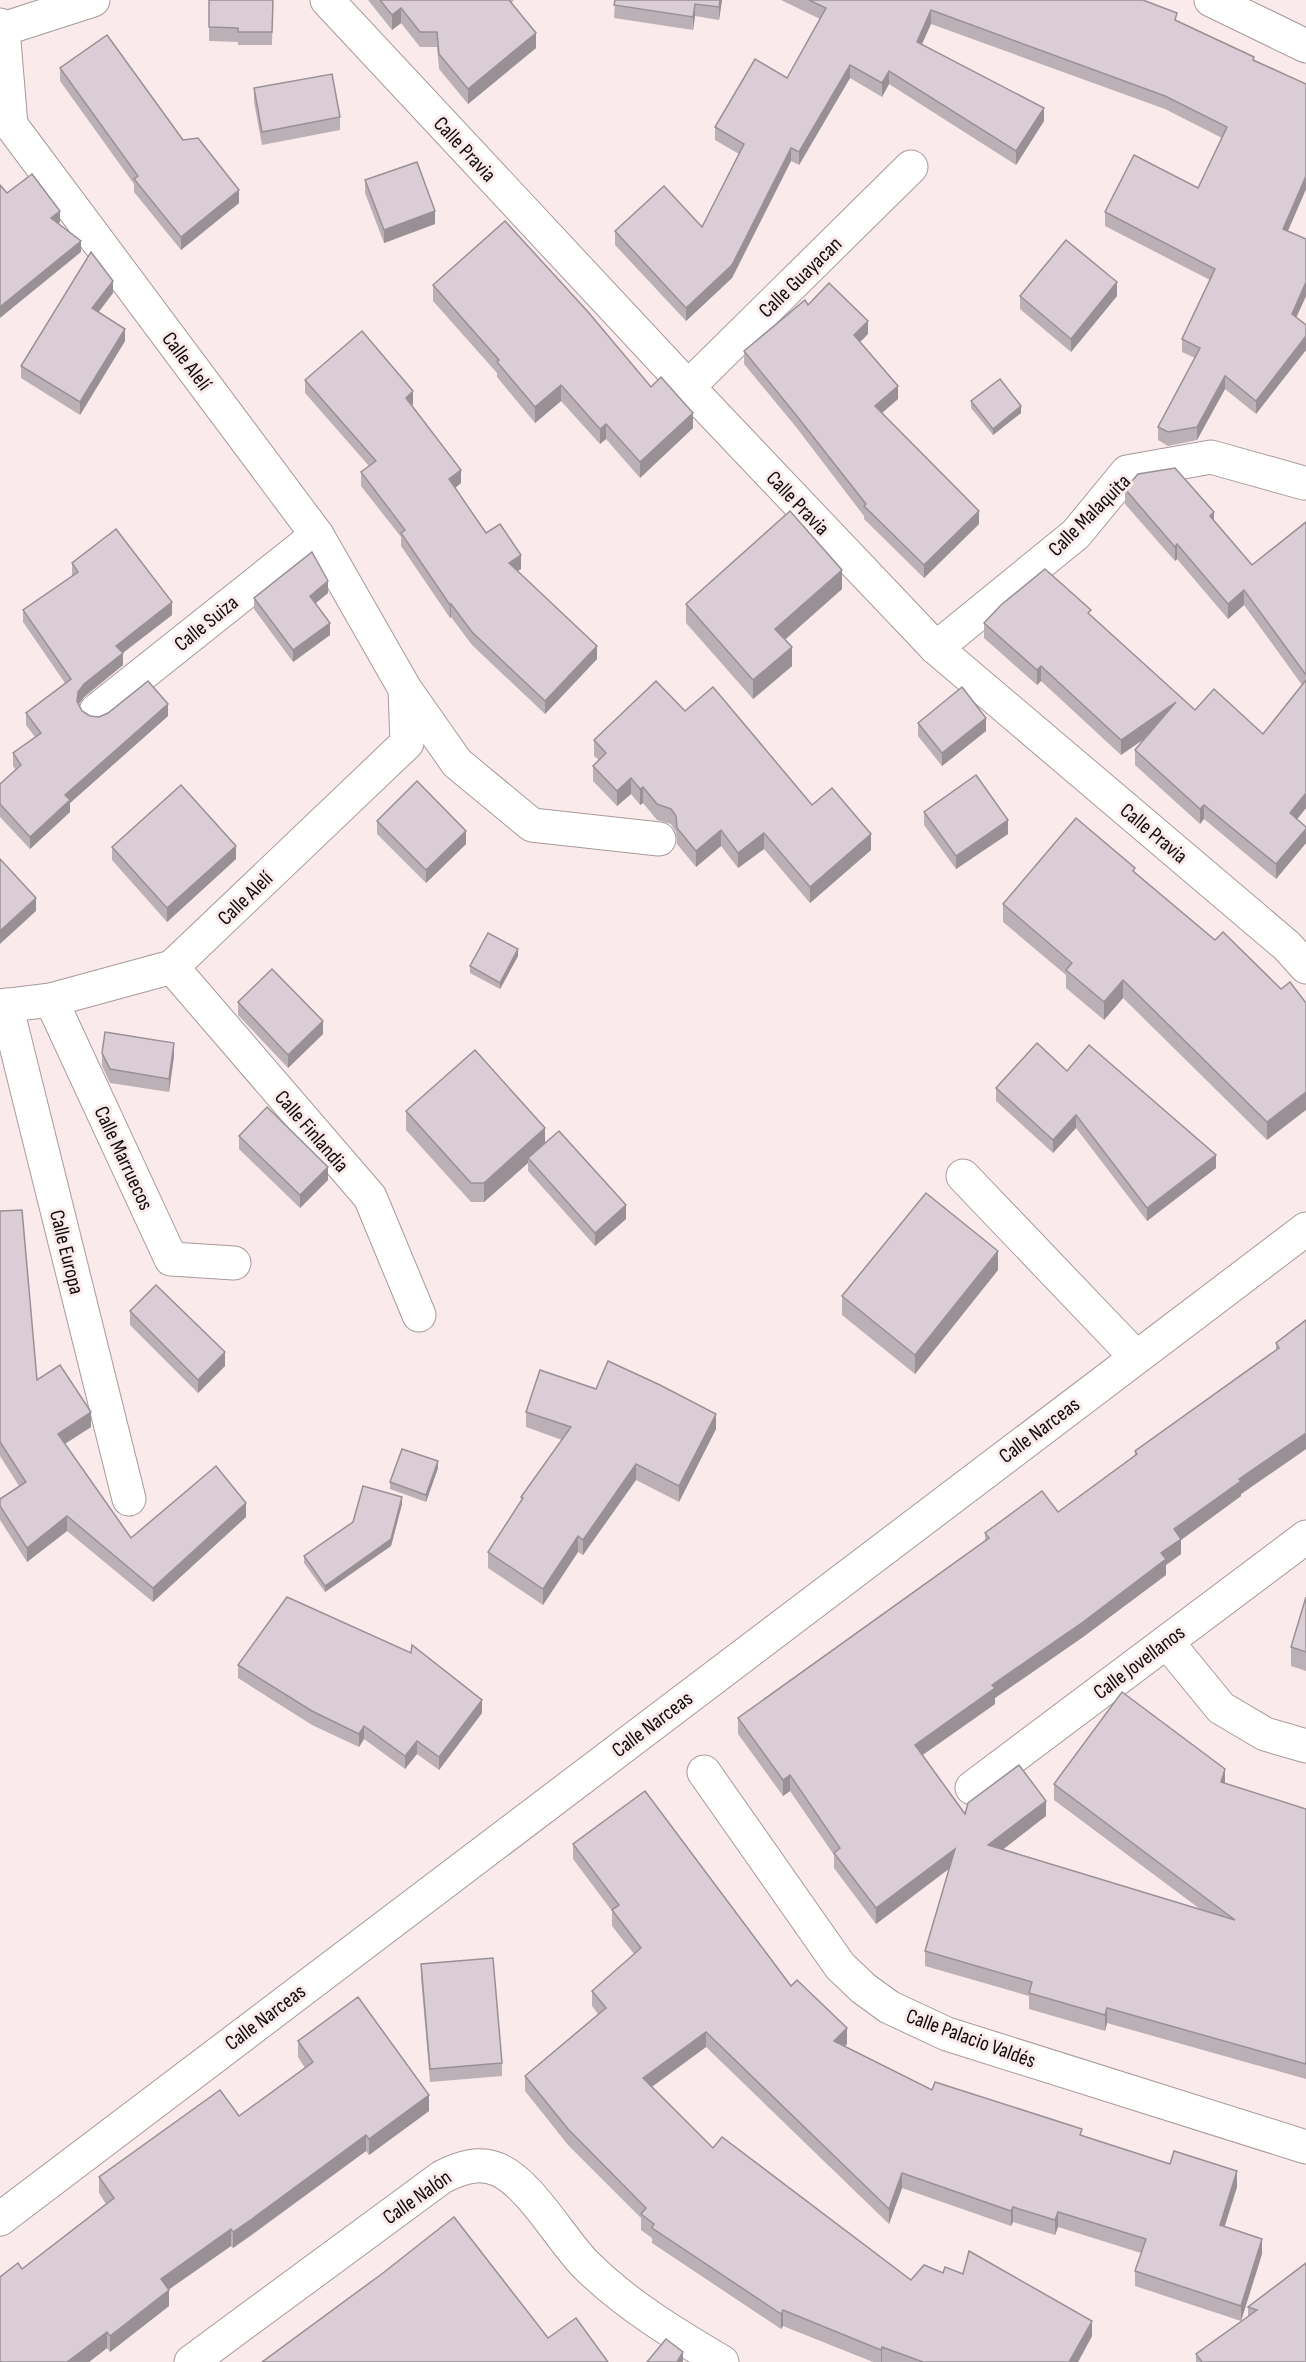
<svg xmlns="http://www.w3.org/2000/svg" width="1306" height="2362" font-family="'Sofia Sans Condensed',sans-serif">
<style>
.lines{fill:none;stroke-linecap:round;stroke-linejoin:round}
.minor-casing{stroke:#a8999a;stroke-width:35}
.minor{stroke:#fff;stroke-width:33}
.wall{fill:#bcb0b7}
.shaded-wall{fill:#999095}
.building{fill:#dbcdd5;stroke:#999095;stroke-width:1.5}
.labels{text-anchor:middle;stroke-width:6;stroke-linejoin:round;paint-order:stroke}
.street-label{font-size:21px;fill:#100b0c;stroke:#faeaeb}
</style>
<rect width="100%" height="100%" fill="#faeaeb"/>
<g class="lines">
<g class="minor-casing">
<g id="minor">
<path d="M327 0 688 387 936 648 1287 946 1306 967"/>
<path d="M1211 0 1306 46"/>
<path d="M0 25 3 29 11 125 317 535 405 689 457 763 532 825 659 839"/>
<path d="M3 29 93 0"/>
<path d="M688 387 911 167"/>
<path d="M936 648 1076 534 1127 472 1211 457 1304 483"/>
<path d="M96 711 317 535"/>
<path d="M172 967 370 1197 419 1315"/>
<path d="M51 1000 171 1259 234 1263"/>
<path d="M6 1005 129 1499"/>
<path d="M0 1006 51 1000 172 967 407 743 405 689"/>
<path d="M963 1176 1136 1357"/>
<path d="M1167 1642 1221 1708 1265 1734 1306 1746"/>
<path d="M704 1772 840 1966 863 1988 889 2007 947 2034 1306 2147"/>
<path d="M972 1788 1306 1537"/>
<path d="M0 2219 1306 1229"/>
<path d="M191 2362 442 2177C460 2168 479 2161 499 2170 530 2184 560 2238 585 2264 625 2304 673 2333 722 2362"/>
</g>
</g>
<use href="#minor" class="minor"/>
</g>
<g class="wall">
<path d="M209 0H273L272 45H238V42L209 41Z"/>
<path d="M368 0H514L511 3 536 48 468 104 439 69 437 47H420L401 23 392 30Z"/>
<path d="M615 0H722L719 20 695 16 693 30 614 18Z"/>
<path d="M781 0H1143L1177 21 1254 60 1306 84V189L1288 231 1306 239V296L1296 317 1306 325V350L1256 414 1225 389 1197 440 1168 446 1158 440V427L1195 358 1182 352V339L1210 280 1105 226V212L1198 188 1222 138 1165 109 931 24 922 44 1044 121 1016 165 889 84 882 97 850 78 799 165 791 161 732 278 686 321 615 245V231L702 227 739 154 715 140V127L787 78 820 19Z"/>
<path d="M60 68 183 140 239 203 181 250 134 192V184L60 81Z"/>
<path d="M254 88 340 117V130L262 145 254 102Z"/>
<path d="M365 180 435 224 384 243 365 193Z"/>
<path d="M433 285 651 387 693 428 640 478 606 439 600 444 561 401 535 423 497 377V373L433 301Z"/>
<path d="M113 293 98 312 125 341 80 415 21 378V366Z"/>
<path d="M1020 296H1117L1071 352 1020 309Z"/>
<path d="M808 305 868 334 860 342 898 399 882 413 979 524 924 578 864 519V516L796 427 744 364V351Z"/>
<path d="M305 380 413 404 412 406 461 483 455 488 486 533 521 569 517 571 597 659 545 714 472 645 451 617 450 618 401 546V537L361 486V472L369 466 305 393Z"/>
<path d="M971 401 1021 413 993 435 971 408Z"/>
<path d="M1125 489 1214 522 1252 565 1306 522V808L1297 819 1306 827V843L1276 879 1204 819 1200 824 1135 765V750L1146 737 1121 755 1041 681 1037 685 984 638V623L1091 616 1195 710 1263 734 1302 685 1244 605 1228 619 1177 559 1175 561 1125 504Z"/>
<path d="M72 563 172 615 123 653V665L84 697 79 704 82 711 90 716 99 717 168 716 70 803V812L30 849 0 817V784L16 770 13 766V753L35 737 26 725V713L65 683 23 622V610L72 577Z"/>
<path d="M842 589 785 640 792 666 753 699 686 623V604Z"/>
<path d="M328 593 315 603 330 635 293 662 254 609V598Z"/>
<path d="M685 711 812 805 871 850 810 903 764 849 738 868 721 846 696 867 677 844 676 832 671 824 657 820 643 803 640 805 631 794 617 806 593 781V766L599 760 594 756V740Z"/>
<path d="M918 723 986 731 942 766 918 736Z"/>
<path d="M924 812 1008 834 956 869 924 825Z"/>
<path d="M377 821 466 844 426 883 377 834Z"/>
<path d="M112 847 236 859 167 922 112 860Z"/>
<path d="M1135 873 1215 940 1281 989 1267 1140 1123 998 1104 1020 1066 988V975L1003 922V904Z"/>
<path d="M518 956 500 989 470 973V966Z"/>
<path d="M238 1002 323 1034 288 1068 238 1015Z"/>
<path d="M102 1053 174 1056 169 1092 110 1083 102 1066Z"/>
<path d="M1067 1071 1216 1168 1147 1221 1076 1128 1053 1153 996 1101V1088Z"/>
<path d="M406 1111 545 1143 626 1219 595 1246 528 1171V1163L484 1202H471L406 1130Z"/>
<path d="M239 1136 328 1180 300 1208 239 1149Z"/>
<path d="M0 1211 37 1380 91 1427 65 1444 131 1538 246 1517 153 1602 67 1531 27 1562 0 1520V1499L19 1486 0 1456Z"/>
<path d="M998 1270 915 1374 842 1315V1296Z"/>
<path d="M130 1311 225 1366 198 1393 130 1325Z"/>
<path d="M1306 1320V1449L1241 1494V1496L1181 1540V1554L1166 1565V1575L1083 1637 995 1698V1704L923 1755 965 1814 1046 1816 1003 1849 1200 1909 1054 1800V1784L1225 1783 1306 1809V2079L1107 2023 1105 2031 1029 2009V1996L925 1966V1951L949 1869 876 1924 834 1868V1855L790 1791 783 1796 738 1734V1718L985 1541V1533L1058 1512 1135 1456V1451L1276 1350V1343Z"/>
<path d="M526 1412 716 1429 679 1502 636 1480 583 1555 578 1552 543 1605 488 1568V1552L521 1501V1497L562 1440 526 1427Z"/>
<path d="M438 1468 426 1502 390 1489V1482Z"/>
<path d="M402 1504 391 1546 325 1592 304 1563V1556Z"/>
<path d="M1306 1597V1671L1291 1666V1647Z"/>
<path d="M238 1665 482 1713 439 1770 417 1754 405 1769 364 1739 359 1747 312 1725 238 1678Z"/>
<path d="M573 1844 791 1986 847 2044 844 2046 932 2090 1082 2135 1237 2187 1225 2226 1262 2254 1241 2321 1135 2286V2271L1141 2253 1058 2227 1055 2235 1013 2222 1011 2226 902 2188 889 2224 706 2047 652 2087 713 2148 911 2280 1092 2336 1078 2362H873L783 2326 781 2329 652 2243V2238L641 2230V2218L568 2145 525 2091V2076L598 2014 592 2006V1991L634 1954 612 1926V1911L573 1859Z"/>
<path d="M421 1964 502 2063V2076L430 2082 421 1977Z"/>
<path d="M298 2041 429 2111 369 2155 366 2151 252 2235 233 2248 231 2246 169 2289V2306L110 2352 107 2348 89 2362H0L22 2269 106 2204 99 2193V2177L239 2116 305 2068 298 2057Z"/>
<path d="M1306 2263V2362H1196V2354L1248 2317V2307Z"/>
</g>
<g class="shaded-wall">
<path d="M720 0H722L719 20V7Z"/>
<path d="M695 4V16L693 30V17Z"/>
<path d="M401 8V23L392 30V15Z"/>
<path d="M931 10V24L917 55V42Z"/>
<path d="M536 33V48L468 104V89Z"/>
<path d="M850 65V78L799 165V152Z"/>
<path d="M889 71V84L882 97V83Z"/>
<path d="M1044 108V121L1016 165V151Z"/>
<path d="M791 148V161L732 278 686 321V308Z"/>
<path d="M1306 176V189L1283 242V229Z"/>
<path d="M239 190V203L181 250V237Z"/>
<path d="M60 211V222L51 229V218Z"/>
<path d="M435 211V224L384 243V230Z"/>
<path d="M81 241V252L0 318V307Z"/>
<path d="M113 281V293L92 321V308Z"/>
<path d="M1117 282V296L1071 352V339Z"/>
<path d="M1306 282V296L1292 327V314Z"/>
<path d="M868 321V334L854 348V335Z"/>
<path d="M125 329V341L80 415V402Z"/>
<path d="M1306 336V350L1256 414V401Z"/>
<path d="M1225 376V389L1197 440V427Z"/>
<path d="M561 385V401L535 423V407Z"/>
<path d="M898 386V399L875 419V406Z"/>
<path d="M413 391V404L406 411V398Z"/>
<path d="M1021 406V413L993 435V429Z"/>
<path d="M693 413V428L640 478V462Z"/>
<path d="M606 424V439L600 444V429Z"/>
<path d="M461 470V483L449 493V479Z"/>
<path d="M979 511V524L924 578V565Z"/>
<path d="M1214 512V527L1210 516Z"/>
<path d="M1177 544V559L1175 561V547Z"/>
<path d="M521 555V569L509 577V563Z"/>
<path d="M842 570V589L775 648V629Z"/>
<path d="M328 581V593L310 608V596Z"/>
<path d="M1244 590V605L1228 619V604Z"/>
<path d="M172 602V615L116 658V646Z"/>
<path d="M451 604V617L450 618V605Z"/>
<path d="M330 623V635L293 662V650Z"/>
<path d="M597 646V659L545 714V701Z"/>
<path d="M792 647V666L753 699V680Z"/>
<path d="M123 653V665L84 697 78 705 77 701 78 692 84 684Z"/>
<path d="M1041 666V681L1037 685V670Z"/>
<path d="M1176 702V717L1121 755V740Z"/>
<path d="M168 704V716L70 803V812L30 849V837L65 795Z"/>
<path d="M986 718V731L942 766V753Z"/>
<path d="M631 778V794L617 806V791Z"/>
<path d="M643 787V803L640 805V789Z"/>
<path d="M1306 793V808L1290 828V813Z"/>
<path d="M1204 805V819L1200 824V809Z"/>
<path d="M1008 820V834L956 869V856Z"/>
<path d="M1306 829V843L1276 879V864Z"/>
<path d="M721 830V846L696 867V851Z"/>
<path d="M466 831V844L426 883V870Z"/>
<path d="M764 833V849L738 868V853Z"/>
<path d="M871 834V850L810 903V887Z"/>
<path d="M236 846V859L167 922V908Z"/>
<path d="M36 898V911L0 944V931Z"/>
<path d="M518 949V956L500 989V983Z"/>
<path d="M1123 980V998L1104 1020V1002Z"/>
<path d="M323 1021V1034L288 1068V1055Z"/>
<path d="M174 1043V1056L169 1092V1079Z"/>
<path d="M1306 1092V1110L1267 1140V1122Z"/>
<path d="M1076 1115V1128L1053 1153V1140Z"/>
<path d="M545 1128V1147L528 1158V1163L484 1202V1183Z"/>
<path d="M1216 1155V1168L1147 1221V1208Z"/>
<path d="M328 1167V1180L300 1208V1195Z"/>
<path d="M626 1205V1219L595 1246V1233Z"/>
<path d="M998 1251V1270L915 1374V1355Z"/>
<path d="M225 1352V1366L198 1393V1380Z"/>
<path d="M91 1412V1427L58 1448V1434Z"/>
<path d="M716 1414V1429L679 1502V1486Z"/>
<path d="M1306 1433V1449L1241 1494V1496L1181 1540V1554L1166 1565V1575L1083 1637 995 1698V1704L915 1760V1745L1161 1553 1174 1529 1239 1479Z"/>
<path d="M438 1461V1468L426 1502V1495Z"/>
<path d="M636 1464V1480L583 1555V1540Z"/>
<path d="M402 1497V1504L391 1546 325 1592V1586Z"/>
<path d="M246 1503V1517L153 1602V1588Z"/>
<path d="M67 1516V1531L27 1562V1548Z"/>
<path d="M578 1536V1552L543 1605V1589Z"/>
<path d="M482 1700V1713L439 1770V1757Z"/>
<path d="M364 1726V1739L359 1747V1734Z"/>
<path d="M417 1741V1754L405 1769V1756Z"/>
<path d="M1225 1769V1784L1221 1782Z"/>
<path d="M790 1775V1791L783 1796V1780Z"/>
<path d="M1046 1801V1816L988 1861V1845Z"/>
<path d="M955 1849V1864L876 1924V1908Z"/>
<path d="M1107 2008V2023L1105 2031V2015Z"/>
<path d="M847 2028V2044L834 2057V2041Z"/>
<path d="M706 2032V2047L643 2093V2078Z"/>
<path d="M429 2095V2111L369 2155V2139Z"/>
<path d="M366 2135V2151L233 2248V2232Z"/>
<path d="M1237 2171V2187L1220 2240V2225Z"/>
<path d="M902 2173V2188L889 2224V2209Z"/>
<path d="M1013 2207V2222L1011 2226V2211Z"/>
<path d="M1058 2212V2227L1055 2235V2220Z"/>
<path d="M231 2229V2246L161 2295V2279Z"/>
<path d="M1262 2239V2254L1241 2321V2306Z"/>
<path d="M169 2290V2306L110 2352V2336Z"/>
<path d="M783 2310V2326L781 2329V2314Z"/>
<path d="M1092 2321V2336L1078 2362H1069Z"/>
<path d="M107 2332V2348L89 2362H67Z"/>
<path d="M882 2347V2362H881V2350Z"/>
<path d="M683 2352V2362H677Z"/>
</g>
<g class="building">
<path d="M209 0H273L272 32H238V28L209 27Z"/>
<path d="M380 0H509L536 33 468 89 439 54 437 32H420L401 8 392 15Z"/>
<path d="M615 0H720L719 7 695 4 693 17 614 5Z"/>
<path d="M809 0H1143L1177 13 1175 20 1254 57 1253 60 1306 84V176L1283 229 1306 239V282L1292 314 1306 325V336L1256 401 1225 376 1197 427 1168 432 1158 427 1200 348 1182 339 1215 269 1105 212 1134 155 1198 188 1227 127 1165 96 931 10 917 42 1044 108 1016 151 889 71 882 83 850 65 799 152 791 148 732 265 686 308 615 231 664 186 702 227 744 144 715 127 755 59 787 78 826 8Z"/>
<path d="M107 35 183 140 198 138 239 190 181 237 134 179 138 176 60 68Z"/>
<path d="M332 74 340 117 262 132 254 88Z"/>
<path d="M417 162 435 211 384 230 365 180Z"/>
<path d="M32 174 60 211 51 218 81 241 0 307V185L7 193Z"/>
<path d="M505 221 589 313 651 387 661 377 693 413 640 462 606 424 600 429 561 385 535 407 497 362 499 360 433 285Z"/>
<path d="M1066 240 1117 282 1071 339 1020 296Z"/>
<path d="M91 252 113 281 92 308 125 329 80 402 21 366Z"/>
<path d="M829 283 868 321 854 335 898 386 875 406 979 511 924 565 864 506 866 504 796 415 744 351 805 300 808 305Z"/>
<path d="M362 331 413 391 406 398 461 470 449 479 486 533 500 524 521 555 509 563 597 646 545 701 472 632 451 604 450 605 401 533 405 530 361 472 376 461 305 380Z"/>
<path d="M1000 379 1021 406 993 429 971 401Z"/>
<path d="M1175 468 1214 512 1210 516 1252 565 1306 522V675L1244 590 1228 604 1177 544 1175 547 1125 489 1138 474Z"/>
<path d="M790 511 842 570 775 629 792 647 753 680 686 604Z"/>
<path d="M116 529 172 602 116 646 123 653 84 684 78 692 77 701 82 711 90 716 99 717 108 713 148 681 168 704 65 795 70 800 30 837 0 804V784L21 765 13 753 41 733 26 713 71 679 23 610 78 572 72 563Z"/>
<path d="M312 552 328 581 310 596 330 623 293 650 254 598Z"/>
<path d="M1045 569 1091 610 1088 613 1195 710 1214 689 1263 734 1306 680V793L1290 813 1306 827V829L1276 864 1204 805 1200 809 1135 750 1176 702 1121 740 1041 666 1037 670 984 623 1001 605Z"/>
<path d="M656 681 685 711 713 687 812 805 832 788 871 834 810 887 764 833 738 853 721 830 696 851 677 828 676 816 671 809 657 804 643 787 640 789 631 778 617 791 593 766 606 753 594 740Z"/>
<path d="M962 687 986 718 942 753 918 723Z"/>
<path d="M976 775 1008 820 956 856 924 812Z"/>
<path d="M417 781 466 831 426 870 377 821Z"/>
<path d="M181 785 236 846 167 908 112 847Z"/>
<path d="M1076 818 1135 868 1133 871 1215 940 1223 932 1281 989 1290 982 1306 1003V1092L1267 1122 1123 980 1104 1002 1066 970 1072 963 1003 904Z"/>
<path d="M0 859 36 898 0 931Z"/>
<path d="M488 933 518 949 500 983 470 966Z"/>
<path d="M272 969 323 1021 288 1055 238 1002Z"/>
<path d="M105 1032 174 1043 169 1079 110 1069 102 1053Z"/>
<path d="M1037 1043 1067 1071 1089 1045 1216 1155 1147 1208 1076 1115 1053 1140 996 1088Z"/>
<path d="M475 1050 545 1128 484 1183H471L406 1111Z"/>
<path d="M267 1107 328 1167 300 1195 239 1136Z"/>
<path d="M559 1131 626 1205 595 1233 528 1158Z"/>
<path d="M926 1193 998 1251 915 1355 842 1296Z"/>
<path d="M22 1210 37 1380 60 1365 91 1412 58 1434 131 1538 216 1466 246 1503 153 1588 67 1516 27 1548 0 1506V1499L26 1482 0 1442V1211Z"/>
<path d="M156 1285 225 1352 198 1380 130 1311Z"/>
<path d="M1306 1320V1433L1239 1479 1241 1481 1174 1529 1181 1539 1161 1553 1166 1559 1083 1622 992 1685 995 1688 915 1745 965 1814 968 1803 1019 1765 1046 1801 988 1845 1235 1920 1054 1784 1122 1692 1225 1769 1221 1782 1306 1809V2064L1107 2008 1105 2015 1029 1993 1032 1982 925 1951 955 1849 876 1908 834 1853 840 1848 790 1775 783 1780 738 1718 989 1538 985 1533 1042 1491 1058 1512 1137 1454 1135 1451 1279 1348 1276 1343Z"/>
<path d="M608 1361 660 1385 716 1414 679 1486 636 1464 583 1540 578 1536 543 1589 488 1552 523 1498 521 1497 571 1427 526 1412 540 1370 596 1389Z"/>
<path d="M402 1449 438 1461 426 1495 390 1482Z"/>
<path d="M363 1486 402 1497 391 1539 325 1586 304 1556 353 1522Z"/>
<path d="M287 1597 411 1653 412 1645 482 1700 439 1757 417 1741 405 1756 364 1726 359 1734 312 1711 238 1665Z"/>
<path d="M1306 1597V1652L1291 1647Z"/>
<path d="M645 1791 791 1986 797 1980 847 2028 834 2041 932 2090 935 2082 1082 2129 1080 2135 1170 2164 1174 2151 1237 2171 1220 2225 1262 2239 1241 2306 1135 2271 1146 2239 1058 2212 1055 2220 1013 2207 1011 2211 902 2173 889 2209 706 2032 643 2078 713 2148 722 2137 911 2280 924 2265 943 2273 945 2267 963 2274 969 2251 1092 2321 1069 2362H923L882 2347 881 2350 783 2310 781 2314 652 2228 654 2224 641 2214 646 2208 568 2129 525 2076 606 2008 592 1991 641 1948 612 1910 619 1905 573 1844Z"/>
<path d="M493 1958 502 2063 430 2069 421 1964Z"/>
<path d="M358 1997 429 2095 369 2139 366 2135 252 2219 233 2232 231 2229 161 2279 169 2290 110 2336 107 2332 67 2362H0V2277L18 2263 22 2269 114 2198 99 2177 220 2090 239 2116 313 2062 298 2041Z"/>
<path d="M454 2217 548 2338 576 2318 608 2362H262L383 2273Z"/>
<path d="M1306 2263V2362H1202L1196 2354 1257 2310 1248 2307Z"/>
<path d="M666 2339 683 2352 677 2362H647Z"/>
</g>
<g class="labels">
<g class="street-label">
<text transform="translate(465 149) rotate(47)" y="7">Calle Pravia</text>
<text transform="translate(800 277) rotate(-44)" y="7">Calle Guayacan</text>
<text transform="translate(187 361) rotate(53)" y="7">Calle Alelí</text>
<text transform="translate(798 503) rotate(46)" y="7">Calle Pravia</text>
<text transform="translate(1089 515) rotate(-45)" y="7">Calle Malaquita</text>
<text transform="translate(206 623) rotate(-39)" y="7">Calle Suiza</text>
<text transform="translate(1154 833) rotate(40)" y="7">Calle Pravia</text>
<text transform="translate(245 898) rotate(-44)" y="7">Calle Alelí</text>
<text transform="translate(312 1131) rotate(49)" y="7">Calle Finlandia</text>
<text transform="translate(124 1158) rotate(65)" y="7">Calle Marruecos</text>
<text transform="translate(67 1252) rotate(76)" y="7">Calle Europa</text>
<text transform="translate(1039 1430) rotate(-37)" y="7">Calle Narceas</text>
<text transform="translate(1139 1662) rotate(-37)" y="7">Calle Jovellanos</text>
<text transform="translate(652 1724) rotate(-37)" y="7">Calle Narceas</text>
<text transform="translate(265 2017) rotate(-37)" y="7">Calle Narceas</text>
<text transform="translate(971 2038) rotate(20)" y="7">Calle Palacio Valdés</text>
<text transform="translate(417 2197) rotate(-35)" y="7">Calle Nalón</text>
</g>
</g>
</svg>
